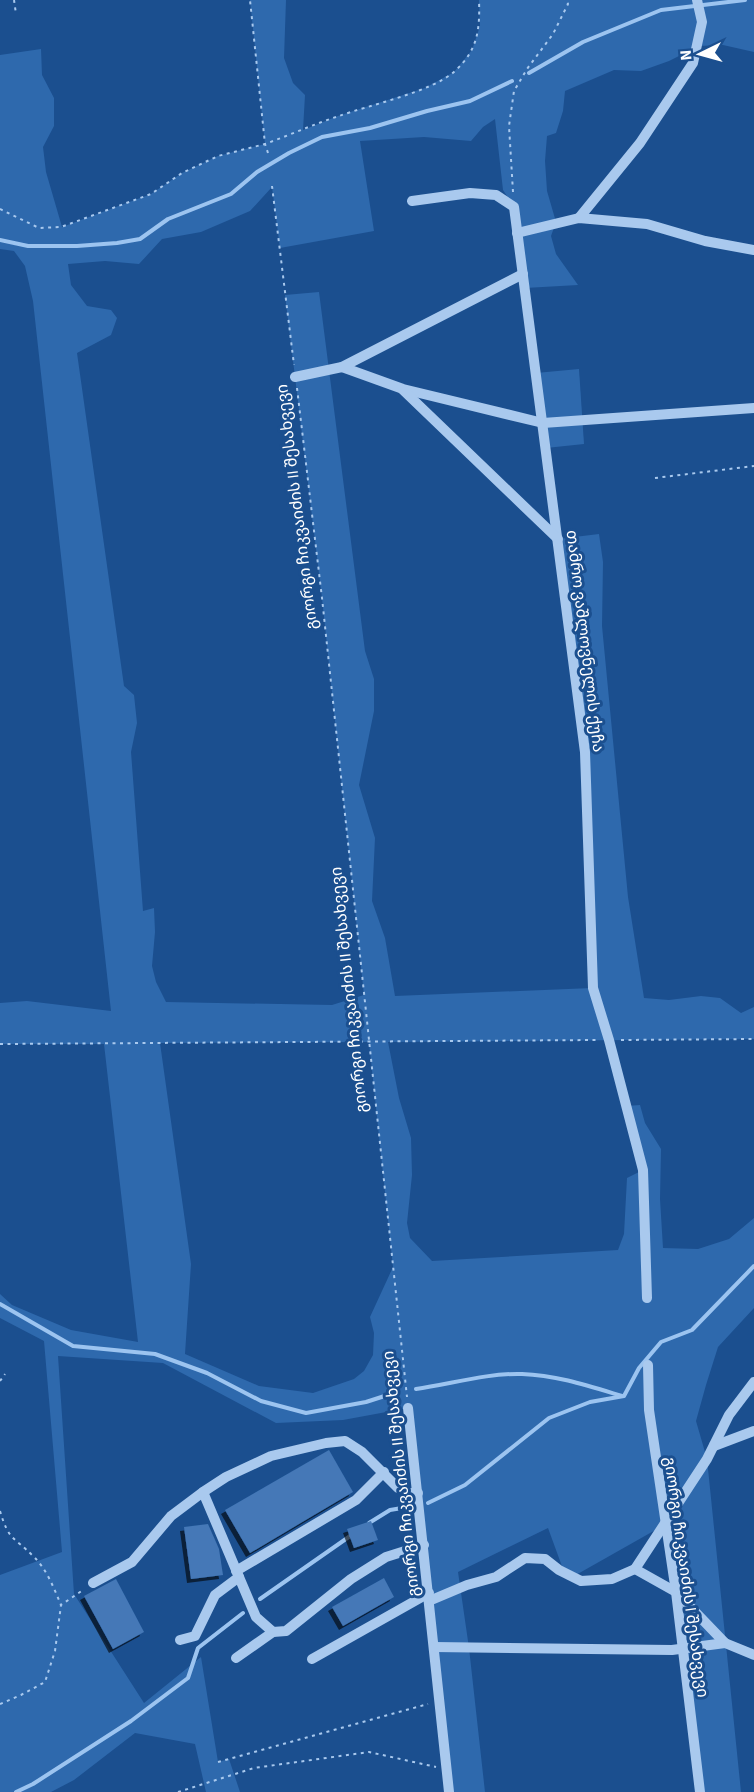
<svg xmlns="http://www.w3.org/2000/svg" width="754" height="1792" font-family="'Source Sans 3','Noto Sans Georgian',sans-serif">
<style>
.green{fill:#2e69ad;fill-rule:evenodd}
.lines{fill:none;stroke-linecap:round;stroke-linejoin:round}
.stream{stroke:#9cc4f0;stroke-width:4}
.building{fill:#4478b7;filter:url(#shadow)}
.path{stroke:#a9c9ee;stroke-width:2;stroke-dasharray:3 4.5;stroke-linecap:butt}
.minor{stroke:#a9c9ee;stroke-width:10}
.labels{text-anchor:middle;stroke-width:6;stroke-linejoin:round;paint-order:stroke}
.street-label{font-size:16px;fill:#fff;stroke:#1b4f8f}
</style>
<defs>
<filter id="shadow"><feDropShadow dx="-4" dy="4" stdDeviation="0" flood-color="#0009"/></filter>
</defs>
<rect width="100%" height="100%" fill="#1b4f8f"/>
<g class="green">
<path d="M250 0H286L284 58 293 83 305 95 303 130 338 116 425 88 454 72 472 50 480 26 479 0H754V52L723 45 699 46 669 61 641 71 614 70 565 91 563 111 556 133 547 136 545 161 547 191 556 222 551 236 556 254 578 285 525 288 514 207 503 190 495 119 483 127 471 141 424 137 360 141 374 231 280 248 272 187 250 211 201 232 162 239 139 264 105 261 68 264 71 285 87 306 111 310 117 318 111 335 77 353 124 686 134 695 137 723 131 752 143 911 154 908 155 932 152 966 156 982 166 1002 332 1005 364 995 322 598 285 295 319 292 365 651 374 679V711L359 785 375 838 372 901 385 938 395 996 592 988 585 752 558 539 599 534 603 562 602 626 628 897 644 998 669 1000 701 996 720 998 741 1013 754 1007V1039L388 1042 399 1098 411 1138 412 1175 407 1223 410 1238 432 1261 618 1250 624 1234 627 1178 643 1170 626 1106 640 1105 645 1123 661 1149 660 1199 663 1248 698 1249 729 1239 754 1218V1308L718 1347 706 1385 696 1421 707 1459 741 1792H700L666 1524 567 1580 548 1528 458 1572 469 1648 485 1792H449L408 1408 343 1420 276 1423 163 1363 58 1356 74 1594 144 1703 201 1657 218 1762 229 1759 240 1792H206L195 1744 135 1733 74 1780 51 1792H0V1575L62 1552 44 1341 0 1318V1294L12 1305 71 1330 138 1342 104 1044H0V1003L27 1001 111 1011 33 301 25 266 14 251 0 249V55L41 49 42 75 54 98V126L43 147 46 172 62 227 151 194 182 173 218 156 265 144ZM369 1042 393 1267 370 1317 374 1333 373 1355 364 1371 354 1379 313 1393 259 1386 185 1354 191 1264 160 1043Z"/>
<path d="M579 369 584 444 546 448 536 373Z"/>
</g>
<g class="lines">
<g class="stream">
<path d="M529 73 583 42 661 10 745 0"/>
<path d="M0 240 28 246H77L117 243 140 239 168 219 231 194 257 172 289 153 322 137 370 128 427 111 470 101 512 81"/>
<path d="M0 1304 73 1346 155 1354 207 1373 261 1401 306 1413 366 1402 397 1392"/>
<path d="M416 1389C451 1384 487 1373 522 1374 556 1375 589 1386 622 1396"/>
<path d="M428 1503 465 1485 549 1418 590 1402 624 1396 639 1368 661 1342 692 1330 754 1266"/>
<path d="M369 1523 390 1510 408 1507"/>
<path d="M260 1599 353 1534"/>
<path d="M16 1792 33 1784 131 1721 188 1678 198 1648 243 1613"/>
</g>
</g>
<g class="building">
<path d="M329 1450 353 1492 250 1553 225 1510Z"/>
<path d="M371 1521 378 1540 354 1548 347 1529Z"/>
<path d="M208 1524 219 1549 223 1575 191 1579 184 1527Z"/>
<path d="M384 1578 394 1597 343 1626 332 1607Z"/>
<path d="M116 1579 144 1632 113 1649 84 1596Z"/>
</g>
<g class="lines">
<g class="path">
<path d="M14 0 16 14"/>
<path d="M268 153 265 144C290 135 314 124 339 116 369 105 432 92 455 71 478 50 480 29 479 0"/>
<path d="M272 186 294 365"/>
<path d="M513 192 509 126 514 91 527 69 553 34 568 4 567 0"/>
<path d="M0 209 39 228 61 227 151 194 182 173 218 156 265 144 250 0"/>
<path d="M297 388 322 598 407 1397"/>
<path d="M655 478 754 466"/>
<path d="M621 1040 754 1039"/>
<path d="M0 1044 597 1040"/>
<path d="M0 1381 5 1374"/>
<path d="M0 1511C9 1541 13 1536 33 1556 46 1568 54 1588 61 1605"/>
<path d="M0 1704 21 1695 45 1682 55 1651 61 1605 83 1590"/>
<path d="M218 1762 428 1704"/>
<path d="M178 1792 254 1768 369 1752 436 1767"/>
</g>
<g class="minor">
<path d="M412 201 470 193 496 195 514 207 585 752 593 988 609 1040 643 1170 647 1298"/>
<path d="M579 218 640 143 693 63 702 22 697 0"/>
<path d="M517 233 579 218 647 224 705 241 754 250"/>
<path d="M342 367 403 389 543 423 754 408"/>
<path d="M295 377 342 367 523 274"/>
<path d="M403 390 558 539"/>
<path d="M648 1365 649 1410 676 1592 700 1792"/>
<path d="M408 1408 449 1792"/>
<path d="M714 1446 754 1431"/>
<path d="M203 1492 256 1617 273 1632"/>
<path d="M635 1569 676 1592 725 1643 754 1655"/>
<path d="M236 1571 356 1500 384 1472"/>
<path d="M93 1583 132 1562 171 1516 203 1492 226 1477 271 1456 326 1443 345 1441 362 1452 398 1488 409 1493H418"/>
<path d="M429 1601 467 1585 496 1577 525 1558 545 1559 559 1570 581 1581 612 1579 635 1569 707 1459 729 1415 754 1382"/>
<path d="M180 1640 195 1636 215 1595 239 1577"/>
<path d="M434 1647 672 1650 725 1643"/>
<path d="M236 1658 273 1632 286 1631 351 1579 386 1557 424 1545"/>
<path d="M312 1659 429 1593"/>
</g>
</g>
<g class="labels">
<g class="street-label">
<text transform="translate(296 507) rotate(-97)" y="6">გიორგი ჩიკვაიძის II შესახვევი</text>
<text transform="translate(586 641) rotate(83)" y="6">თამრო ვაშლოვნელის ქუჩა</text>
<text transform="translate(348 990) rotate(-96)" y="6">გიორგი ჩიკვაიძის II შესახვევი</text>
<text transform="translate(400 1474) rotate(-96)" y="6">გიორგი ჩიკვაიძის II შესახვევი</text>
<text transform="translate(687 1577) rotate(82)" y="6">გიორგი ჩიკვაიძის I შესახვევი</text>
</g>
</g>
<g transform="translate(700 54) rotate(265)" stroke="#1b4f8f" stroke-width="4.5" paint-order="stroke">
<path d="M0-4.5L10 22L0 15L-10 22Z" fill="#ffffff"/>
<text y="-9" font-size="16" font-weight="bold" text-anchor="middle" fill="#ffffff">N</text>
</g>
</svg>
